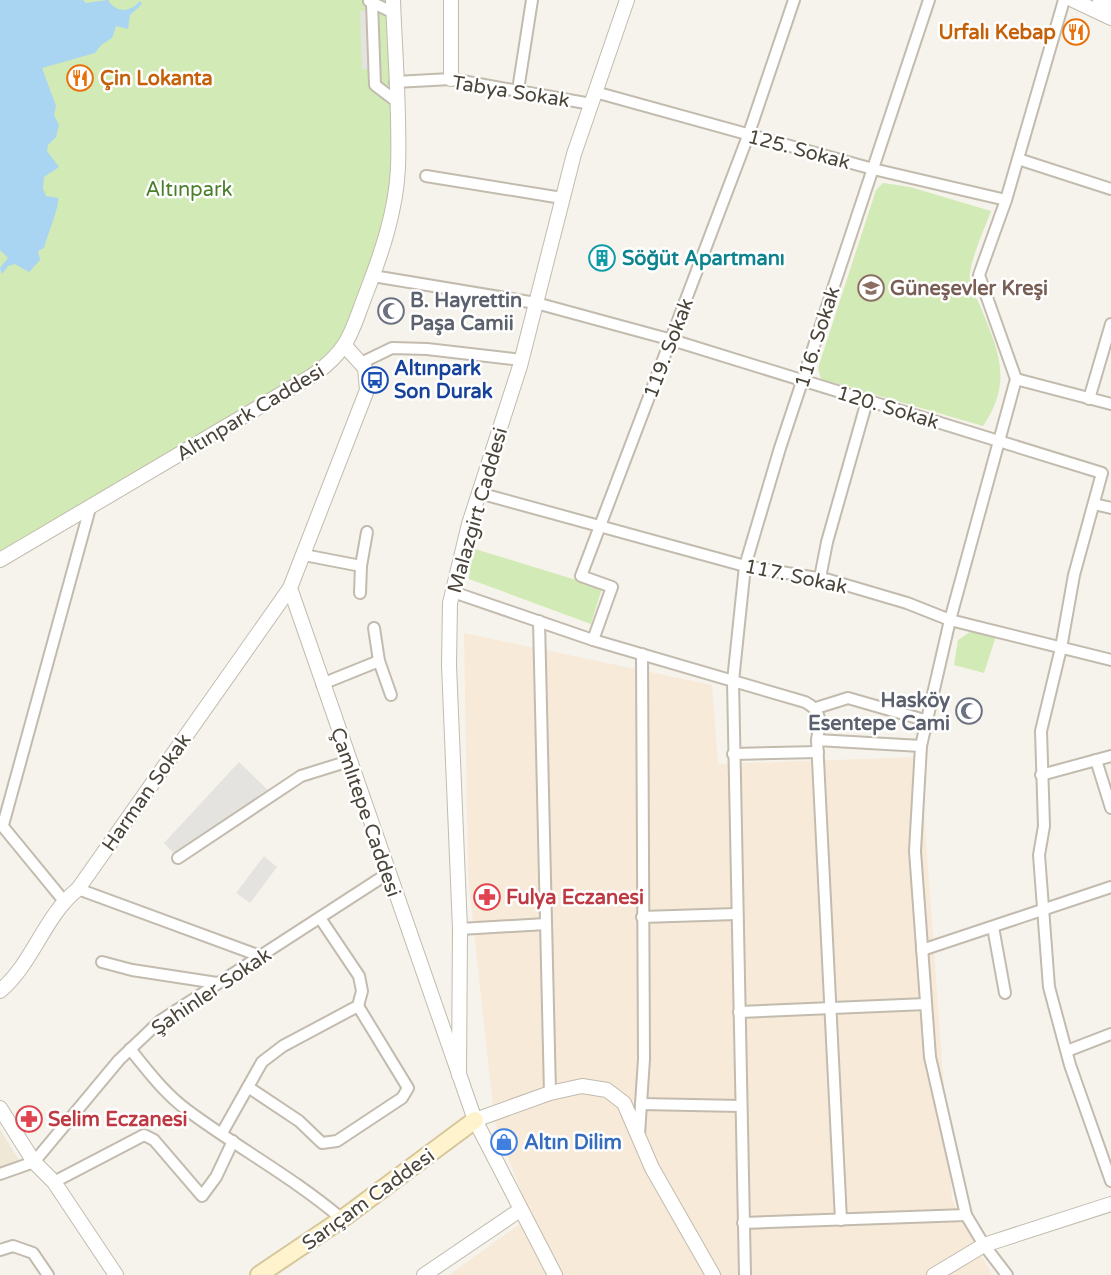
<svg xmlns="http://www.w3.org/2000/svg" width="1111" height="1275" font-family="'Varela Round',sans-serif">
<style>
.commercial{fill:#f7ead8}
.education{fill:#efe8d6}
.green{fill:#d2eab5}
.parking{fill:#e5e3e0}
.water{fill:#a9d4f2}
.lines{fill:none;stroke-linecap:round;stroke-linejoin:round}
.minor-casing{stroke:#c2bbae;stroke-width:14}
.tertiary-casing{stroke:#c2bbae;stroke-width:16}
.secondary-casing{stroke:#d6c79b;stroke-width:20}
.minor{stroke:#fff;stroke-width:10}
.tertiary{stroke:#fff;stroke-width:14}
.secondary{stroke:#fff3cd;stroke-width:16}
.labels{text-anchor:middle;stroke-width:5;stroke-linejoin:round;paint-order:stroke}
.food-label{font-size:20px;font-weight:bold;fill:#c56008;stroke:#fff;text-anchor:end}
.street-label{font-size:20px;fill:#4b4439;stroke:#fff}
.park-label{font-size:20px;fill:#4a7f2a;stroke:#fff}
.culture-label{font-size:20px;font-weight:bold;fill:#0d838f;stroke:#fff;text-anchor:start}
.education-label{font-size:20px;font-weight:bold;fill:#785e54;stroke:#fff;text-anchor:start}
.worship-label{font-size:20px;font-weight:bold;fill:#5b616d;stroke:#fff;text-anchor:start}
.transit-label{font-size:20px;font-weight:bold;fill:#164399;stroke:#fff;text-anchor:start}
.health-label{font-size:20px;font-weight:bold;fill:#be3a42;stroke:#fff;text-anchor:start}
.shop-label{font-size:20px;font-weight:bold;fill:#366cbe;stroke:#fff;text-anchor:start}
</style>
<rect width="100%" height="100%" fill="#f6f3ec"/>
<path class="commercial" d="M464 633 712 685 718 764 920 757 952 1200 992 1275H449L531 1216 496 1127 491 1089 468 876Z"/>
<path class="education" d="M0 1129 19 1160 0 1167Z"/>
<g class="green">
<path d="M0 0H393L398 170 390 221 335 359 0 560Z"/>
<path d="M883 183 910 187 991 211C985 228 967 266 970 282 972 291 978 300 981 308 999 352 1013 382 983 426L821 379 818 368 876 190Z"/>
<path d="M472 548 602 588 591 624 469 579Z"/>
<path d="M970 632 996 636 984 673 954 665 958 640Z"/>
</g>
<g class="parking">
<path d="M378 10 380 68 362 69 360 11Z"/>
<path d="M239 762 270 792 175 855 164 843Z"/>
<path d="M264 856 277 867 250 903 236 893Z"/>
</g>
<path class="water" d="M0 0H83L86 3 108 0C116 13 130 13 140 1L142 4 130 15 128 29 116 26 112 38 101 45 95 53 42 68 56 106 54 115 59 125 56 137 48 145 47 151 59 167 44 177 43 189 46 196 58 198C60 205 47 236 44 248L38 251 40 260 29 272 15 264 8 266 2 274 0 268 8 258 0 250Z"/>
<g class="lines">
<g class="minor-casing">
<g id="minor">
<path d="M369 1 394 13"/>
<path d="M372 3 375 85 396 101"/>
<path d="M395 82 451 79 591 104"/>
<path d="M518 90 532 0"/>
<path d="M595 92 873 169 1006 200"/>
<path d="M1018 159 1111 189"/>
<path d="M426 176 562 198"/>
<path d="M373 276 536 303 672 340 1102 473 1074 575 1061 648 1041 731 1044 826 1039 855 1049 987 1070 1065 1111 1181"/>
<path d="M361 363 392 348 427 349 522 360"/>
<path d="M1016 379 1111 404"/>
<path d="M1089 399 1111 324"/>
<path d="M479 493 745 566 829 580 907 603 950 620 1111 660"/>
<path d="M1094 504 1111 508"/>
<path d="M304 555 361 566 367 532"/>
<path d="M820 578 827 542 867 401"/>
<path d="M453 592 593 640 805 702C823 711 820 722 817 740L841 1220"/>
<path d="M360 593 361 566"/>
<path d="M539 621 550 1093"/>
<path d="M374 628 379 661 391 695"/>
<path d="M593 640 612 587 581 576 748 136 794 0"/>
<path d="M322 684 379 661"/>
<path d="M816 708 848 698 928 721"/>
<path d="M817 740 921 746"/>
<path d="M733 754 818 752"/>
<path d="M1096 760 1111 808"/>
<path d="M1041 775 1111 756"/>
<path d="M0 823 64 901"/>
<path d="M3 825 90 508"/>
<path d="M178 858 301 776 349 761"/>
<path d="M78 889 260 956"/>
<path d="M642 917 736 914"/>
<path d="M993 927 1005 993"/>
<path d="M460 929 546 924"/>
<path d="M922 950 1111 887"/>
<path d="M102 962 132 970 217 983"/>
<path d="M739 1012 926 1004"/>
<path d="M130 1049C148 1071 164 1093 187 1110 238 1148 294 1178 342 1219"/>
<path d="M1067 1051 1111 1034"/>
<path d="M248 1087 299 1121 322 1143 337 1141 402 1098 408 1088 358 1006"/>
<path d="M641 1104 741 1106"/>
<path d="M222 1133 262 1062 283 1046 358 1006 362 991 359 976 320 918"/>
<path d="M639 1134 644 1059 642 654"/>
<path d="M0 1174 34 1162 119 1060 160 1021 387 874"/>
<path d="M54 1182 144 1135 154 1140 202 1196 216 1177 233 1141"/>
<path d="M743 1223 966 1215"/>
<path d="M0 1250 13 1246 33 1253 48 1275"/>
<path d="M745 1275 733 681 745 566 780 448 929 0"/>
<path d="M1007 1275 984 1245 966 1215 930 1057 915 851 921 746 950 620 1016 379 979 275 1006 200 1064 0"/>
</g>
</g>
<g class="tertiary-casing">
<g id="tertiary">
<path d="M1073 0 1111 18"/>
<path d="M1100 0 1111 4"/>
<path d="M451 79V0"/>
<path d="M345 346 365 368 367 390 290 588 475 1120 555 1275"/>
<path d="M0 560 315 374C349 349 351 333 365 296 381 255 396 212 398 168 400 113 395 56 393 0"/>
<path d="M0 991C34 962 44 916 78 889L290 588"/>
<path d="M459 1075 460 929 449 665 450 603 469 524 520 366 574 154 627 0"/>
<path d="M0 1108 34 1162 54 1182 116 1275"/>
<path d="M475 1120 550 1093 582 1086 607 1090 624 1103 652 1168 713 1275"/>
<path d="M424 1275 520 1210"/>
<path d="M934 1275 984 1245 1111 1204"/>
</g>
</g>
<g class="secondary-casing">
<path id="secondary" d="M259 1275 342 1219 475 1120"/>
</g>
<use href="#minor" class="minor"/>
<use href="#tertiary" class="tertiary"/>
<use href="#secondary" class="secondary"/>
</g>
<defs>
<g id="restaurant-ring" transform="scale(1.35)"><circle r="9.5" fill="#fff" stroke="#e8710a" stroke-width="1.5"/><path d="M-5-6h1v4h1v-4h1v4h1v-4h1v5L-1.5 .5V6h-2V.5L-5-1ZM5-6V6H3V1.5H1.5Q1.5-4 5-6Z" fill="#e8710a"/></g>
<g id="building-ring" transform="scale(1.35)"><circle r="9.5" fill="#fff" stroke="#0f9aa8" stroke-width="1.5"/><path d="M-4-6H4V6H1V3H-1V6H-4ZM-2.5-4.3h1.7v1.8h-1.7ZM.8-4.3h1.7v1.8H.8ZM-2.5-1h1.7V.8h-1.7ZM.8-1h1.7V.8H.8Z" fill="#0f9aa8"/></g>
<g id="school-ring" transform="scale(1.35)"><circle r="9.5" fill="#fff" stroke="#8d6e63" stroke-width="1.5"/><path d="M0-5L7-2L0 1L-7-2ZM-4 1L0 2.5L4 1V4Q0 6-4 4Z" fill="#8d6e63"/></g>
<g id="mosque-ring" transform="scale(1.35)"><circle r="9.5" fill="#fff" stroke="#6b7280" stroke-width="1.5"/><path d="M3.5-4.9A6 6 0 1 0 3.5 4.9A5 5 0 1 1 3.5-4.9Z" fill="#6b7280"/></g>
<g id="bus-ring" transform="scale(1.35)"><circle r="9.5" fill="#fff" stroke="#1a4fb4" stroke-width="1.5"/><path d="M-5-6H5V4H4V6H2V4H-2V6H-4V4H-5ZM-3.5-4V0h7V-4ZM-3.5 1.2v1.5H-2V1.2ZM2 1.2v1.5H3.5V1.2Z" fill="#1a4fb4"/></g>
<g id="pharmacy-ring" transform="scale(1.35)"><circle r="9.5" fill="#fff" stroke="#e0444e" stroke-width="1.5"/><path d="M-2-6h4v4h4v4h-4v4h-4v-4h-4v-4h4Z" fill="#e0444e"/></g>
<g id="shop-ring" transform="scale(1.35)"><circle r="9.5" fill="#fff" stroke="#3f7fe0" stroke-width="1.5"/><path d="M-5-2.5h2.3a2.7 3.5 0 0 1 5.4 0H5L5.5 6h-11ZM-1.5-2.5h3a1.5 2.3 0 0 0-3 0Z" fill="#3f7fe0"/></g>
</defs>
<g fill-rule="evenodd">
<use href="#restaurant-ring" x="1076" y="32"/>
<use href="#restaurant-ring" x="80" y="78"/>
<use href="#building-ring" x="602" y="258"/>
<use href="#school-ring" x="871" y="288"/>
<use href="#mosque-ring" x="391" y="311"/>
<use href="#bus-ring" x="375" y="380"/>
<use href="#mosque-ring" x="969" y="711"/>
<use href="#pharmacy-ring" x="487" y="897"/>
<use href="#pharmacy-ring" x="29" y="1119"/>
<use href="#shop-ring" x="504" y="1142"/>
</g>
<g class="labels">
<g class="food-label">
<text x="1056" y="39">Urfalı Kebap</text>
<text x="100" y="85" text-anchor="start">Çin Lokanta</text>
</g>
<g class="street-label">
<text transform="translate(511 91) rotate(9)" y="7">Tabya Sokak</text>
<text transform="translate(799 149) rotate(15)" y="7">125. Sokak</text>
<text transform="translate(817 337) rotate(-72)" y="7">116. Sokak</text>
<text transform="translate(668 348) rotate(-69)" y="7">119. Sokak</text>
<text transform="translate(888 407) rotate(17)" y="7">120. Sokak</text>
<text transform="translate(250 412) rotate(-31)" y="7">Altınpark Caddesi</text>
<text transform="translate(477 510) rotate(-74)" y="7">Malazgirt Caddesi</text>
<text transform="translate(796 576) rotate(12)" y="7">117. Sokak</text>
<text transform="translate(146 792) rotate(-55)" y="7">Harman Sokak</text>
<text transform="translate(366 812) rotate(71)" y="7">Çamlıtepe Caddesi</text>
<text transform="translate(211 991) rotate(-34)" y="7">Şahinler Sokak</text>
<text transform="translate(368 1199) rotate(-36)" y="7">Sarıçam Caddesi</text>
</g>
<g class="park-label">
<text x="189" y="196">Altınpark</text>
</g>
<g class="culture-label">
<text x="622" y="265">Söğüt Apartmanı</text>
</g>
<g class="education-label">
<text x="890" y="295">Güneşevler Kreşi</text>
</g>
<g class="worship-label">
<text x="410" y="307">B. Hayrettin<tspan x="410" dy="23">Paşa Camii</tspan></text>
<text x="950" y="707" text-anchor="end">Hasköy<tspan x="950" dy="23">Esentepe Cami</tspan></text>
</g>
<g class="transit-label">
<text x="394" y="375">Altınpark<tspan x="394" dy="23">Son Durak</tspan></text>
</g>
<g class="health-label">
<text x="506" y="904">Fulya Eczanesi</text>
<text x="48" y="1126">Selim Eczanesi</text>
</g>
<g class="shop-label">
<text x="524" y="1149">Altın Dilim</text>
</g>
</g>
</svg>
